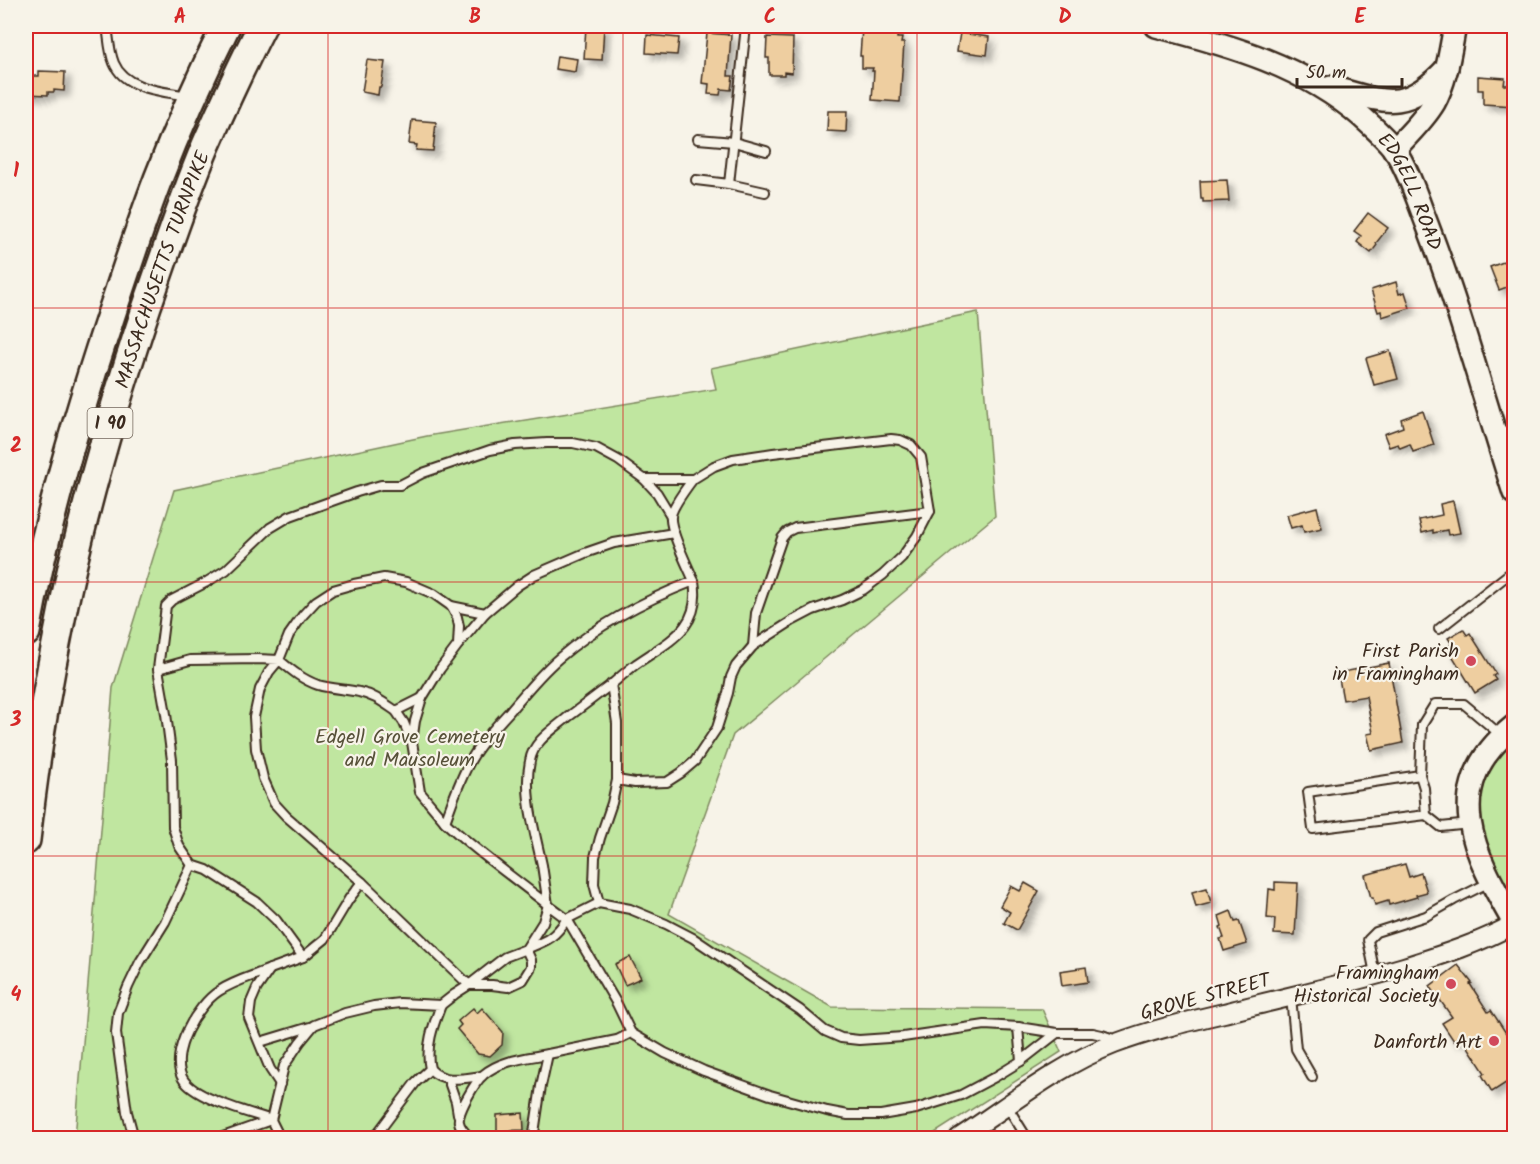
<svg xmlns="http://www.w3.org/2000/svg" width="1540" height="1164" font-family="Kalam,sans-serif">
<style>
.green{fill:#c0e6a0;stroke:#7e885f;stroke-width:1.5}
.building{fill:#eecea0;stroke:#3b2a1e;stroke-width:1.5;filter:url(#shadow)}
.lines{fill:none;stroke-linecap:round;stroke-linejoin:round}
.service-casing{stroke:#3b2a1e;stroke-width:12}
.minor-casing{stroke:#3b2a1e;stroke-width:20}
.tertiary-casing{stroke:#3b2a1e;stroke-width:22}
.secondary-casing{stroke:#3b2a1e;stroke-width:26}
.motorway-casing{stroke:#3b2a1e;stroke-width:32}
.service{stroke:#f7f3e8;stroke-width:8}
.minor{stroke:#f7f3e8;stroke-width:15}
.tertiary{stroke:#f7f3e8;stroke-width:18}
.secondary{stroke:#f7f3e8;stroke-width:21}
.motorway{stroke:#f7f3e8;stroke-width:27}
.grid{fill:none;stroke:#d62828;stroke-width:1.5;stroke-opacity:0.55}
.poi-dot{fill:#d1495b;stroke:#f7f3e8;stroke-width:2}
.labels{text-anchor:middle;stroke-width:4.5;stroke-linejoin:round;paint-order:stroke}
.shield{fill:#f7f3e8;stroke:#73665b;stroke-width:1.5}
.shield-label{font-size:18px;font-weight:bold;fill:#3b2a1e}
.street-label{font-size:20px;fill:#3b2a1e;stroke:#f7f3e8}
.poi-label{font-size:20px;fill:#3b2a1e;stroke:#f7f3e8;text-anchor:end}
.park-label{font-size:20px;fill:#565038;stroke:#f7f3e8}
.neatline{fill:none;stroke:#d62828;stroke-width:2}
.grid-label{font-size:20px;text-anchor:middle;font-weight:bold;fill:#d62828}
</style>
<defs>
<filter id="shadow"><feDropShadow dx="5.5" dy="5.5" stdDeviation="3" flood-color="#0004"/></filter>
</defs>
<rect width="100%" height="100%" fill="#f7f3e8"/>
<filter id="ink" filterUnits="userSpaceOnUse"><feTurbulence type="fractalNoise" baseFrequency=".0167" numOctaves="2"/><feDisplacementMap in="SourceGraphic" scale="12" xChannelSelector="R" yChannelSelector="G"/><feConvolveMatrix kernelMatrix="1 2 1 2 8 2 1 2 1" color-interpolation-filters="sRGB"/></filter>
<g filter="url(#ink)">
<g class="green">
<path d="M978 312 995 516 733 735 669 914 832 1007 1042 1009 1061 1052 927 1138H75L113 688 174 490 427 436 716 389 711 368Z"/>
<path d="M1514 740V900C1491 861 1469 823 1487 777 1489 770 1492 761 1497 756 1502 750 1509 745 1514 740Z"/>
</g>
<g class="building">
<path d="M586 26H604L602 60 584 59Z"/>
<path d="M862 28 897 30V38H902L901 43H904L900 102 872 100 874 71H872L873 68H862V56H860Z"/>
<path d="M707 33 731 35 728 76H733L731 90 721 89 720 95 708 94 709 84 702 83Z"/>
<path d="M960 33 989 37 987 55 957 51Z"/>
<path d="M647 35 679 38 677 55 646 53Z"/>
<path d="M767 37 793 38 792 73 784 72V75H769V58H766Z"/>
<path d="M557 56 577 59 575 72 555 69Z"/>
<path d="M367 60 385 62 381 87H379L378 95 362 92Z"/>
<path d="M39 71 65 72 64 91 54 90V92H48V95L26 94V76H39Z"/>
<path d="M1478 76 1505 78 1504 85H1515V106L1483 104V90H1478Z"/>
<path d="M828 111H847L846 132 827 131Z"/>
<path d="M412 120 436 122 433 151 416 150 417 145 409 144Z"/>
<path d="M1227 180 1229 201 1203 202V199H1201L1200 181Z"/>
<path d="M1368 213 1388 228 1376 243 1377 245 1371 253 1357 242 1361 236 1354 231Z"/>
<path d="M1506 261 1508 266 1515 264V284L1499 290 1490 267Z"/>
<path d="M1396 282 1399 294 1405 292 1410 308 1382 317 1381 311 1378 312 1371 290Z"/>
<path d="M1390 351 1398 379 1374 385 1366 358Z"/>
<path d="M1423 411 1434 445 1413 452 1410 444 1400 448 1398 444 1389 447 1384 434 1403 427 1401 419Z"/>
<path d="M1453 501 1460 533 1448 535 1447 530 1433 533V530L1422 533 1419 520 1442 515 1440 504Z"/>
<path d="M1317 507 1322 528 1304 532 1302 525 1291 528 1287 515Z"/>
<path d="M1463 629 1467 635 1470 633 1496 674 1493 676 1496 680 1475 693 1447 647 1452 644 1448 638Z"/>
<path d="M1389 663 1403 743 1371 750 1367 734 1373 733 1366 696 1343 700 1338 673Z"/>
<path d="M1405 864 1409 877 1421 873 1427 892 1416 895 1417 897 1389 905 1388 901 1375 905 1373 898H1371L1365 875Z"/>
<path d="M1275 882 1298 883 1295 935 1274 934 1275 919 1267 918 1269 889 1275 890Z"/>
<path d="M1025 883 1039 891 1017 930 1004 923 1010 912 1000 906 1011 886 1020 891Z"/>
<path d="M1207 888 1211 903 1196 907 1192 892Z"/>
<path d="M1231 911 1235 922 1239 921 1247 944 1224 951 1220 939 1224 938 1220 927 1222 926 1219 916Z"/>
<path d="M630 957 641 978 625 985 615 964Z"/>
<path d="M1458 965 1472 983 1470 984 1488 1012 1491 1010 1515 1047V1077L1492 1092 1482 1075 1485 1073 1461 1036 1454 1041 1442 1023 1452 1017 1430 986Z"/>
<path d="M1086 967 1088 982 1062 986 1060 971Z"/>
<path d="M473 1008 477 1013 482 1008 503 1032 502 1045 490 1056 478 1054 457 1029 461 1025 458 1021Z"/>
<path d="M523 1113 524 1130 497 1131V1115Z"/>
</g>
<g class="lines">
<g class="service-casing">
<g id="service">
<path d="M107 26C109 38 109 51 114 63 125 90 163 91 188 96"/>
<path d="M698 139 734 142 766 151"/>
<path d="M696 180 729 184 746 26"/>
<path d="M729 184 765 192"/>
<path d="M644 479 657 493 671 516"/>
<path d="M451 606 485 613 459 644"/>
<path d="M485 613 517 586 534 575 585 553 614 543 674 533"/>
<path d="M1439 629 1514 570"/>
<path d="M753 646 756 613 782 538 787 532 795 528 930 511"/>
<path d="M158 669 166 714 172 760 173 827 179 846 192 865 207 870 257 902 276 920 303 957 325 939 349 899 362 882"/>
<path d="M611 684 617 723V780"/>
<path d="M396 711C384 703 374 695 359 692 346 689 331 689 318 685 303 680 291 670 279 660L269 672 260 689 254 717 256 749 263 778 274 803 286 816 362 882 469 985 505 957 526 949 543 922 548 905 567 919 599 903 594 884 595 857 600 838 612 803 617 780 635 783 667 782 681 773 695 761 717 728 728 693 731 677 736 666 753 646 792 621 813 610 842 600 863 590 883 575 902 557 917 536 930 511 921 457 911 445 900 440 891 439 773 453 733 459 714 466 693 479H644L618 460 596 448 573 443H547L515 445 490 450 423 473 400 485H381L357 492 290 516 270 528 226 570 205 583 172 600 166 606 158 669 190 660 258 659 279 660 289 635 303 615 316 601 333 590 354 584 384 578 406 582 434 594 451 606 457 617 459 626 458 645 440 669 422 698 415 721 412 742 420 792 445 822C453 800 460 778 472 758 482 741 496 726 509 712 525 693 540 674 559 658 599 624 645 600 694 581 688 567 669 529 671 516 672 507 687 487 693 479"/>
<path d="M411 740 404 723 396 711 422 698"/>
<path d="M1420 775 1308 792 1313 829 1426 815 1441 827 1470 824"/>
<path d="M1426 815 1424 788 1420 775 1422 725 1435 704H1464L1502 736"/>
<path d="M445 822C477 852 513 877 548 905 546 892 544 878 542 865 535 832 523 794 530 761 533 741 554 729 568 717 583 706 597 695 612 684 620 677 628 670 636 664 669 641 702 628 694 581"/>
<path d="M599 903 630 909 666 924 693 938 800 1010 825 1031 841 1038 859 1040 903 1037 985 1025 1018 1027 1057 1033H1093L1102 1035 1111 1038 1115 1043"/>
<path d="M270 969 303 957"/>
<path d="M1375 974 1368 940 1376 932 1426 916 1454 900 1490 882"/>
<path d="M1291 997 1296 1049 1312 1077"/>
<path d="M441 1005 455 994 469 985H492L508 987 523 980 531 967V960L526 949C548 940 553 939 567 919L617 1004 631 1033 617 1040 548 1054"/>
<path d="M631 1033 665 1053 704 1071 770 1095 827 1111 848 1115H881L916 1109 961 1095 995 1077 1021 1061 1018 1027"/>
<path d="M260 1042 313 1026"/>
<path d="M1021 1061 1057 1033"/>
<path d="M430 1069C444 1084 464 1078 482 1076"/>
<path d="M448 1079 456 1102 458 1114"/>
<path d="M1007 1106 1027 1138"/>
<path d="M271 1120C249 1112 195 1099 183 1079 168 1054 197 1005 219 991 234 981 253 976 270 969L257 988 251 1002 249 1018 270 1069 280 1084"/>
<path d="M134 1138 127 1112 116 1033 118 1013 128 987 140 962 165 922 192 865"/>
<path d="M220 1138 271 1120"/>
<path d="M284 1138 278 1134 271 1120 284 1066 300 1042 314 1025 345 1013 374 1006 400 1003 441 1005C433 1026 425 1047 430 1069L416 1082 374 1138"/>
<path d="M470 1138C456 1124 456 1120 465 1102 470 1093 475 1082 483 1075 500 1060 527 1058 548 1054L541 1086 534 1133 531 1138"/>
</g>
</g>
<g class="minor-casing">
<path id="minor" d="M1497 439 1514 433"/>
</g>
<g class="tertiary-casing">
<path id="tertiary" d="M959 1138C1010 1105 1057 1066 1114 1044 1151 1030 1190 1021 1228 1012 1287 997 1346 984 1404 967 1442 955 1480 943 1514 924"/>
</g>
<g class="secondary-casing">
<g id="secondary">
<path id="s1" d="M1156 26C1229 45 1304 66 1362 117 1373 127 1385 137 1394 149 1408 169 1418 201 1427 224 1461 312 1485 403 1514 493"/>
<path d="M1331 87C1385 102 1404 114 1447 68"/>
<path d="M1394 150C1408 135 1424 120 1434 103 1447 79 1450 51 1455 26"/>
<path d="M1514 726C1437 788 1474 853 1514 923"/>
</g>
</g>
<g class="motorway-casing">
<g id="motorway">
<path d="M26 632C45 526 75 423 109 321 125 273 140 226 158 179 178 127 201 76 226 26"/>
<path id="s2" d="M26 840C34 771 44 702 58 634 79 523 111 414 147 306 166 252 184 197 206 145 224 104 242 65 262 26"/>
</g>
</g>
<use href="#service" class="service"/>
<use href="#minor" class="minor"/>
<use href="#tertiary" class="tertiary"/>
<use href="#secondary" class="secondary"/>
<use href="#motorway" class="motorway"/>
</g>
</g>
<path class="grid" d="M328 26V1138M623 26V1138M917 26V1138M1212 26V1138M26 308H1514M26 582H1514M26 856H1514"/>
<g class="poi-dot">
<circle cx="1471" cy="661" r="6"/>
<circle cx="1451" cy="984" r="6"/>
<circle cx="1494" cy="1041" r="6"/>
</g>
<g class="labels">
<rect class="shield" x="87.5" y="408" width="45" height="30" rx="4.5"/>
<g class="shield-label">
<text x="110" y="429">I 90</text>
</g>
<g class="street-label">
<text dy="7" stroke="none"><textPath href="#s1" startOffset="318">EDGELL ROAD</textPath></text>
<text dy="7" stroke="none"><textPath href="#s2" startOffset="588">MASSACHUSETTS TURNPIKE</textPath></text>
<text transform="translate(1205 996) rotate(-15)" y="7">GROVE STREET</text>
</g>
<g class="poi-label">
<text x="1459" y="657">First Parish<tspan x="1459" dy="23">in Framingham</tspan></text>
<text x="1439" y="979">Framingham<tspan x="1439" dy="23">Historical Society</tspan></text>
<text x="1482" y="1048">Danforth Art</text>
</g>
<g class="park-label">
<text x="410" y="743">Edgell Grove Cemetery<tspan x="410" dy="23">and Mausoleum</tspan></text>
</g>
</g>
<rect width="1540" height="1164" fill="none" stroke="#f7f3e8" stroke-width="66"/>
<path d="M1297 78v9h105v-9" fill="none" stroke="#3b2a1e" stroke-width="3"/>
<text x="1306" y="78" font-size="18" fill="#3b2a1e" stroke="#f7f3e8" stroke-width="4.5" paint-order="stroke">50 m</text>
<rect x="33" y="33" width="1474" height="1098" class="neatline"/>
<g class="grid-label">
<text x="180" y="23">A</text>
<text x="475" y="23">B</text>
<text x="770" y="23">C</text>
<text x="1065" y="23">D</text>
<text x="1360" y="23">E</text>
<text x="16" y="177">1</text>
<text x="16" y="452">2</text>
<text x="16" y="726">3</text>
<text x="16" y="1001">4</text>
</g>
</svg>
